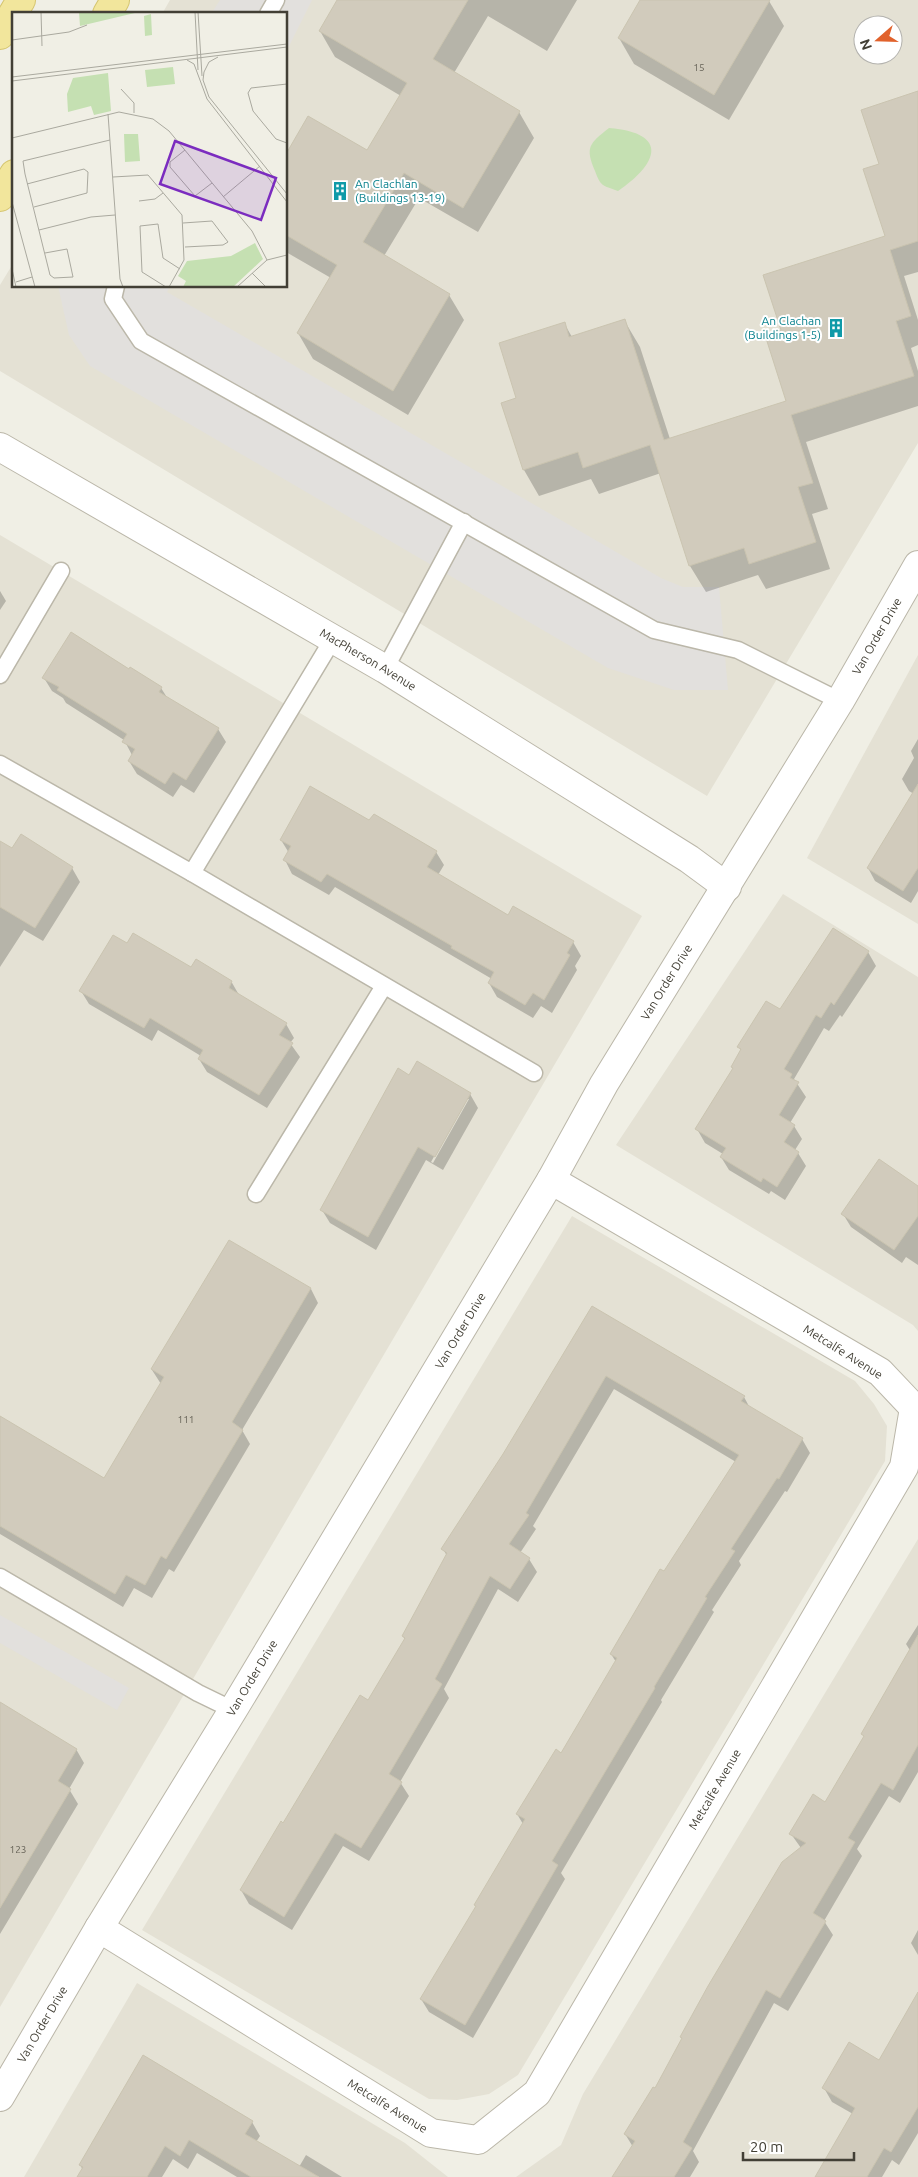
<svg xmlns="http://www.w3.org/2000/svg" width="918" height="2177" font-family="Ubuntu,sans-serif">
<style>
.residential{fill:#e4e1d4;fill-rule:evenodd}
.green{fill:#c5e0b2}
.parking{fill:#e2e0dd}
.shadow{fill:#0003;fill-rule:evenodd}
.building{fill:#d1cbbc;stroke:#cac4b0}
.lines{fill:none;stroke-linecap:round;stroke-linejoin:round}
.lane-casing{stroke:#bbb7a9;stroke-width:19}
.street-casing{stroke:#bbb7a9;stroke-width:30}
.primary-casing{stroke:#d5c56f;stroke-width:30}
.lane{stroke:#fff;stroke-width:16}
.street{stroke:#fff;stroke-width:28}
.primary{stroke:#f2e69c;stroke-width:28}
.labels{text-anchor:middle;stroke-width:4;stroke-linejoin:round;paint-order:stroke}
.number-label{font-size:10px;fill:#666257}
.culture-label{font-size:12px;fill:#0d838f;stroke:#fff;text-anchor:start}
.street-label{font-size:12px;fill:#423f35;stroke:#fff}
.inset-road{fill:none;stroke:#aaa99f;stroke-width:1}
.view{fill:#7b2cbf;fill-opacity:0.15;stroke:#7b2cbf;stroke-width:2.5}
.inset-edge{fill:none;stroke:#423f35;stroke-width:2.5}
</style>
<rect width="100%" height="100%" fill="#f0efe5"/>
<g class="residential">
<path d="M170 0H918V443L707 796 0 371V285L14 262V286H286V14H162ZM863 25H893V55H863Z"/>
<path d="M0 535 642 916 0 2007Z"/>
<path d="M918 655V924L807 858Z"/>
<path d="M783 894 918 977V1331L913 1325 616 1145Z"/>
<path d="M572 1216 855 1381 874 1404 887 1426 885 1461 518 2075 489 2094 457 2100 429 2099 142 1930Z"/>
<path d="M918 1539V2177H516L561 2145 583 2094Z"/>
<path d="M137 1983 405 2143 448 2177H24Z"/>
</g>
<path class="green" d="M609 128C670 133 658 164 618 191 602 185 601 187 595 171 585 147 589 144 609 128Z"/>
<g class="parking">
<path d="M220 0H312L286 52V14H211Z"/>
<path d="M58 286H170L167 292 661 578 683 587H719L728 690H674L608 668 90 366 69 335Z"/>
<path d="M0 1615 129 1688 117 1710 0 1643Z"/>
</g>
<g class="shadow">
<path d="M338 0H577L547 51 488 16 454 73 519 112 534 138 478 232 419 198 384 256 449 295 464 320 408 415 313 359 298 333 331 278 286 252V156L367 152 401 96 335 57 320 31Z"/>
<path d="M642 0 769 1 784 26 729 120 634 64 619 38Z"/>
<path d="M918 92V272L904 276 918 320V345L911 348 918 371V406L806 442 828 509 812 514 830 569 766 589 758 575 706 592 690 566 661 473 599 494 591 479 539 496 524 470 518 399 564 323 572 337 624 320 640 347 670 439 788 402 783 330 886 237 880 165Z"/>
<path d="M0 591 6 601 0 610Z"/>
<path d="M129 671 161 688 168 699 218 729 226 742 194 793 181 785 173 797 137 774 129 761 132 755 124 740 66 703 63 698 52 691 44 678Z"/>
<path d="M918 739V891L911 903 875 881 868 868 914 794 909 791 902 779 914 758 911 751Z"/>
<path d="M370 822 436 852 444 865 438 875 509 916 573 942 581 956 575 966 577 970 552 1013 541 1006 533 1018 497 997 489 983 492 979 335 887 329 895 292 874 285 860 289 853 281 840Z"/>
<path d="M0 848 12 850 72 868 80 882 43 941 24 930 0 967Z"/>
<path d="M127 945 231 981 239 995 286 1024 294 1038 290 1043 300 1057 267 1108 207 1072 199 1059 201 1056 158 1030 152 1041 89 1004 81 991Z"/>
<path d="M868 952 876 966 842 1017 840 1015 829 1031 824 1028 794 1079 806 1097 790 1123 794 1126 802 1139 795 1150 798 1153 806 1166 785 1200 771 1191 769 1194 729 1170 721 1157 723 1154 705 1143 697 1129 734 1070 732 1067 741 1051 739 1047 780 1011Z"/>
<path d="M410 1076 470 1094 478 1108 443 1170 426 1160 376 1250 330 1223 322 1210ZM466 1099H469L433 1163 431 1162Z"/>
<path d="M918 1187V1265L906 1257 902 1263 851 1227 843 1214Z"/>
<path d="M229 1241 311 1289 318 1303 242 1430 250 1444 174 1572 169 1569 152 1598 134 1588 123 1607 0 1534V1417L105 1479 161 1384 152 1370Z"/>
<path d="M592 1308 744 1397 750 1408 802 1439 810 1453 787 1492 785 1491 739 1561 741 1565 712 1610 714 1612 661 1700 662 1702 561 1873 565 1879 473 2038 429 2012 421 1999 477 1907 523 1824 517 1814 562 1755 616 1662 611 1654 736 1462 614 1389 533 1526 536 1529 520 1553 529 1559 537 1572 518 1602 498 1589 444 1689 449 1698 400 1782 409 1796 369 1861 343 1846 292 1930 249 1904 241 1890 284 1824 368 1702 405 1640 403 1636 447 1556 443 1549 504 1455Z"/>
<path d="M918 1625V1772L900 1803 889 1796 857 1849 862 1856 824 1921 833 1935 788 2011 774 2003 693 2151 699 2162 690 2177H613L633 2147 625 2134 656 2090 683 2040 681 2037 801 1848 791 1834 826 1803 865 1738 863 1734 911 1652 906 1644Z"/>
<path d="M0 1704 76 1749 84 1763 69 1789 78 1804 0 1934Z"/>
<path d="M918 1930V1955L911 1943Z"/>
<path d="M918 1995V2133L899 2165 892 2160 882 2177H816L853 2114 832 2102 824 2088 879 2061Z"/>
<path d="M252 2122 260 2136 256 2142 299 2167 306 2155 342 2177H237L197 2153 188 2169 173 2159 162 2177H79L83 2170 80 2165Z"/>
</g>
<g class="building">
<path d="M337 0H468L433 59 520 111 463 208 404 173 363 242 450 294 393 391 297 333 337 265 286 235V154L308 116 367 150 407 83 319 31Z"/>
<path d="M640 0H770L714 95 618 38Z"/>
<path d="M918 91V241L890 250 911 316 896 321 914 376 791 415 813 483 798 487 816 542 749 564 744 548 689 566 650 445 583 468 578 452 523 470 501 403 516 398 499 343 565 322 569 337 625 319 664 440 786 401 765 335 781 330 763 275 885 236 863 169 879 164 861 110Z"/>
<path d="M71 632 129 669 130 667 162 687 159 692 219 728 186 780 173 772 165 784 128 761 135 749 122 742 127 734 57 690 59 687 42 678Z"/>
<path d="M918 784V868L903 891 867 868Z"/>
<path d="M310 786 369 820 374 814 437 851 427 867 508 915 513 906 574 941 567 953 570 955 544 1000 533 993 525 1005 488 983 494 972 451 948 452 946 327 874 321 882 283 860 291 846 280 840Z"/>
<path d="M21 834 73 867 35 928 0 907V841L12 848Z"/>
<path d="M833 928 869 951 834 1005 831 1002 821 1018 816 1015 784 1069 792 1074 790 1078 799 1082 779 1115 795 1125 784 1142 799 1152 777 1187 763 1178 761 1182 720 1157 726 1148 695 1129 733 1068 731 1067 741 1049 737 1047 766 1001 780 1009Z"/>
<path d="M133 933 191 967 196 959 232 981 229 988 287 1023 279 1035 293 1043 259 1095 198 1059 203 1050 150 1018 144 1028 79 991 113 935 127 943Z"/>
<path d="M417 1061 471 1093 435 1157 418 1147 368 1237 320 1210 398 1068 409 1075Z"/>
<path d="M879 1159 918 1186V1216L894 1250 841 1214Z"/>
<path d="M229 1240 311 1288 232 1422 243 1430 166 1559 161 1556 145 1585 126 1575 115 1594 0 1526V1416L104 1478 164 1377 151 1369Z"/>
<path d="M592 1306 745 1396 741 1401 803 1438 779 1479 777 1478 731 1549 735 1551 705 1597 707 1598 654 1687 655 1688 552 1861 558 1865 465 2025 420 1999 476 1906 474 1905 525 1819 516 1814 556 1749 561 1753 617 1658 610 1654 660 1569 664 1571 739 1455 679 1419 606 1376 526 1513 529 1515 509 1544 530 1558 510 1589 490 1576 435 1679 442 1684 389 1774 402 1782 361 1848 335 1833 284 1917 240 1890 281 1821 283 1823 360 1695 368 1700 405 1638 402 1636 447 1553 441 1549 503 1454Z"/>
<path d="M918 1635V1745L893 1790 881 1783 848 1838 855 1842 813 1913 826 1921 780 1998 766 1990 683 2142 692 2148 674 2177H612L635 2141 624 2134 653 2087 655 2088 682 2038 680 2037 708 1986 782 1862 806 1843 789 1834 813 1794 825 1802 864 1736 861 1734Z"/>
<path d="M0 1702 77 1749 58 1781 71 1789 0 1908Z"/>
<path d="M918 1992V2107L891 2152 884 2148 867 2177H815L855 2108 822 2088 849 2042 879 2060Z"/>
<path d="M143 2055 253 2121 245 2134 319 2177H251L189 2140 180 2156 165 2146 147 2177H77L83 2167 79 2165Z"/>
</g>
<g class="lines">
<g class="lane-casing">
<g id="lane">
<path d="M268 14 276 0"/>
<path d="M116 286 113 299 141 341 654 630 738 650 840 701"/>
<path d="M385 669 464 522"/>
<path d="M0 675 61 571"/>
<path d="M0 764 192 873 534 1073"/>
<path d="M192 873 333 639"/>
<path d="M256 1194 384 986"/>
<path d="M0 1577 198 1693 233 1710"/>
</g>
</g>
<g class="street-casing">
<g id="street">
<path id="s1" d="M0 447 385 669 689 859 727 887"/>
<path id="s2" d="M99 1928 431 2133 478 2140 537 2093 904 1467 914 1408 880 1372 551 1180"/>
<path id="s3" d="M0 2097 99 1928 233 1710 551 1180 604 1084 840 701 918 565"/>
</g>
</g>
<g class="primary-casing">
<g id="primary">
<path d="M107 14 115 0"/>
<path d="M0 35 21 0"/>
<path d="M0 197 14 174"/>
</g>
</g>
<use href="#lane" class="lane"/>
<use href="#street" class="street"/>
<use href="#primary" class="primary"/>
</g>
<defs>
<g id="building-bare" transform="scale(1.5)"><path d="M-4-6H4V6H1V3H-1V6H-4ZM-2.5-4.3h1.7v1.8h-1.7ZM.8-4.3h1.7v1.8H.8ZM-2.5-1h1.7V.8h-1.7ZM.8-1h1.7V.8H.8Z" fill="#0f9aa8" stroke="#fff" stroke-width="2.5" paint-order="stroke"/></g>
</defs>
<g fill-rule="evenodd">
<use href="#building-bare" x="340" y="191"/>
<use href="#building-bare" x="836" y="328"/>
</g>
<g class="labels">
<g class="number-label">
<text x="699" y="71">15</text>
<text x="186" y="1423">111</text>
<text x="18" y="1853">123</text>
</g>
<g class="culture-label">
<text x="355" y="188">An Clachlan<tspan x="355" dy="14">(Buildings 13-19)</tspan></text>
<text x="821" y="325" text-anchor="end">An Clachan<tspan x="821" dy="14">(Buildings 1-5)</tspan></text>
</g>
<g class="street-label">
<text dy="4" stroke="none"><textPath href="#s3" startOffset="1704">Van Order Drive</textPath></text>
<text dy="4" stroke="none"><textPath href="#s1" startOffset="425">MacPherson Avenue</textPath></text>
<text dy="4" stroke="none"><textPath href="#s3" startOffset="1299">Van Order Drive</textPath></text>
<text dy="4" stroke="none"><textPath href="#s3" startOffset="894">Van Order Drive</textPath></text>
<text transform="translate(843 1352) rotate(32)" y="4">Metcalfe Avenue</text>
<text dy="4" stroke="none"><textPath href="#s3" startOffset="489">Van Order Drive</textPath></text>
<text dy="4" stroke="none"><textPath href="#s2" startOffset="865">Metcalfe Avenue</textPath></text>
<text dy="4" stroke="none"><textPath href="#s3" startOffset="84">Van Order Drive</textPath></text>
<text dy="4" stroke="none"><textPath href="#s2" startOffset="339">Metcalfe Avenue</textPath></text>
</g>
</g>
<g transform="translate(12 12)">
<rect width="275" height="275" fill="#f0efe5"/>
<path d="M67 0H127L68 14ZM139 2 140 23 133 24 132 4ZM161 55 163 72 135 75 133 58ZM96 61 99 99 82 103 79 94 56 100 55 82 61 66ZM112 122H126L128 149 113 150ZM243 231 251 247 221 275H171L174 269 166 264 175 249 219 244Z" fill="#c5e0b2"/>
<path class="inset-road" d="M29 0 30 34M183 0 186 58M186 0 190 64M0 28 57 20 75 13M206 45 197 50 192 60 191 68 197 85 275 182M175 48 182 52 195 87 275 190M0 65 275 32M0 69 275 35M275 72 239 76 236 81 241 99 264 127 275 131M109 77 122 91V101M96 102 108 267 111 275M0 126 107 100 141 107 157 119 240 219 255 248M173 138 158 150V155L183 184 200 171M101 165 136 163 170 203 172 248 157 275M15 172 72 157 76 160 75 181 22 195M211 185 248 154M127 189 143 187 151 181M0 190 23 275M171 211 200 209 216 230 211 233 173 235M27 218 79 205 103 203M33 241 55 237 61 265 42 266 38 263 13 162 11 149 98 128M0 257 4 275M240 261 254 275M4 270 20 265M154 275 130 260 128 214 146 212 151 246 168 257M225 275 255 248 275 243"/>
<path class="view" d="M163 129 264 166 249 208 148 172Z"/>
<rect width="275" height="275" class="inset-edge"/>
</g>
<g transform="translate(878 40) rotate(250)"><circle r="24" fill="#ffffff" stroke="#b3b2ae"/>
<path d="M0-4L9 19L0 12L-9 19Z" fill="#e1622c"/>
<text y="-8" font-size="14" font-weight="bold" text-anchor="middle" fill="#423f35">N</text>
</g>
<path d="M743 2152v8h111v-8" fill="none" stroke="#423f35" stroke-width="2.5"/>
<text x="750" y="2152" font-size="15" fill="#423f35" stroke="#ffffff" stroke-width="4" paint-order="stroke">20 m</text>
</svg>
